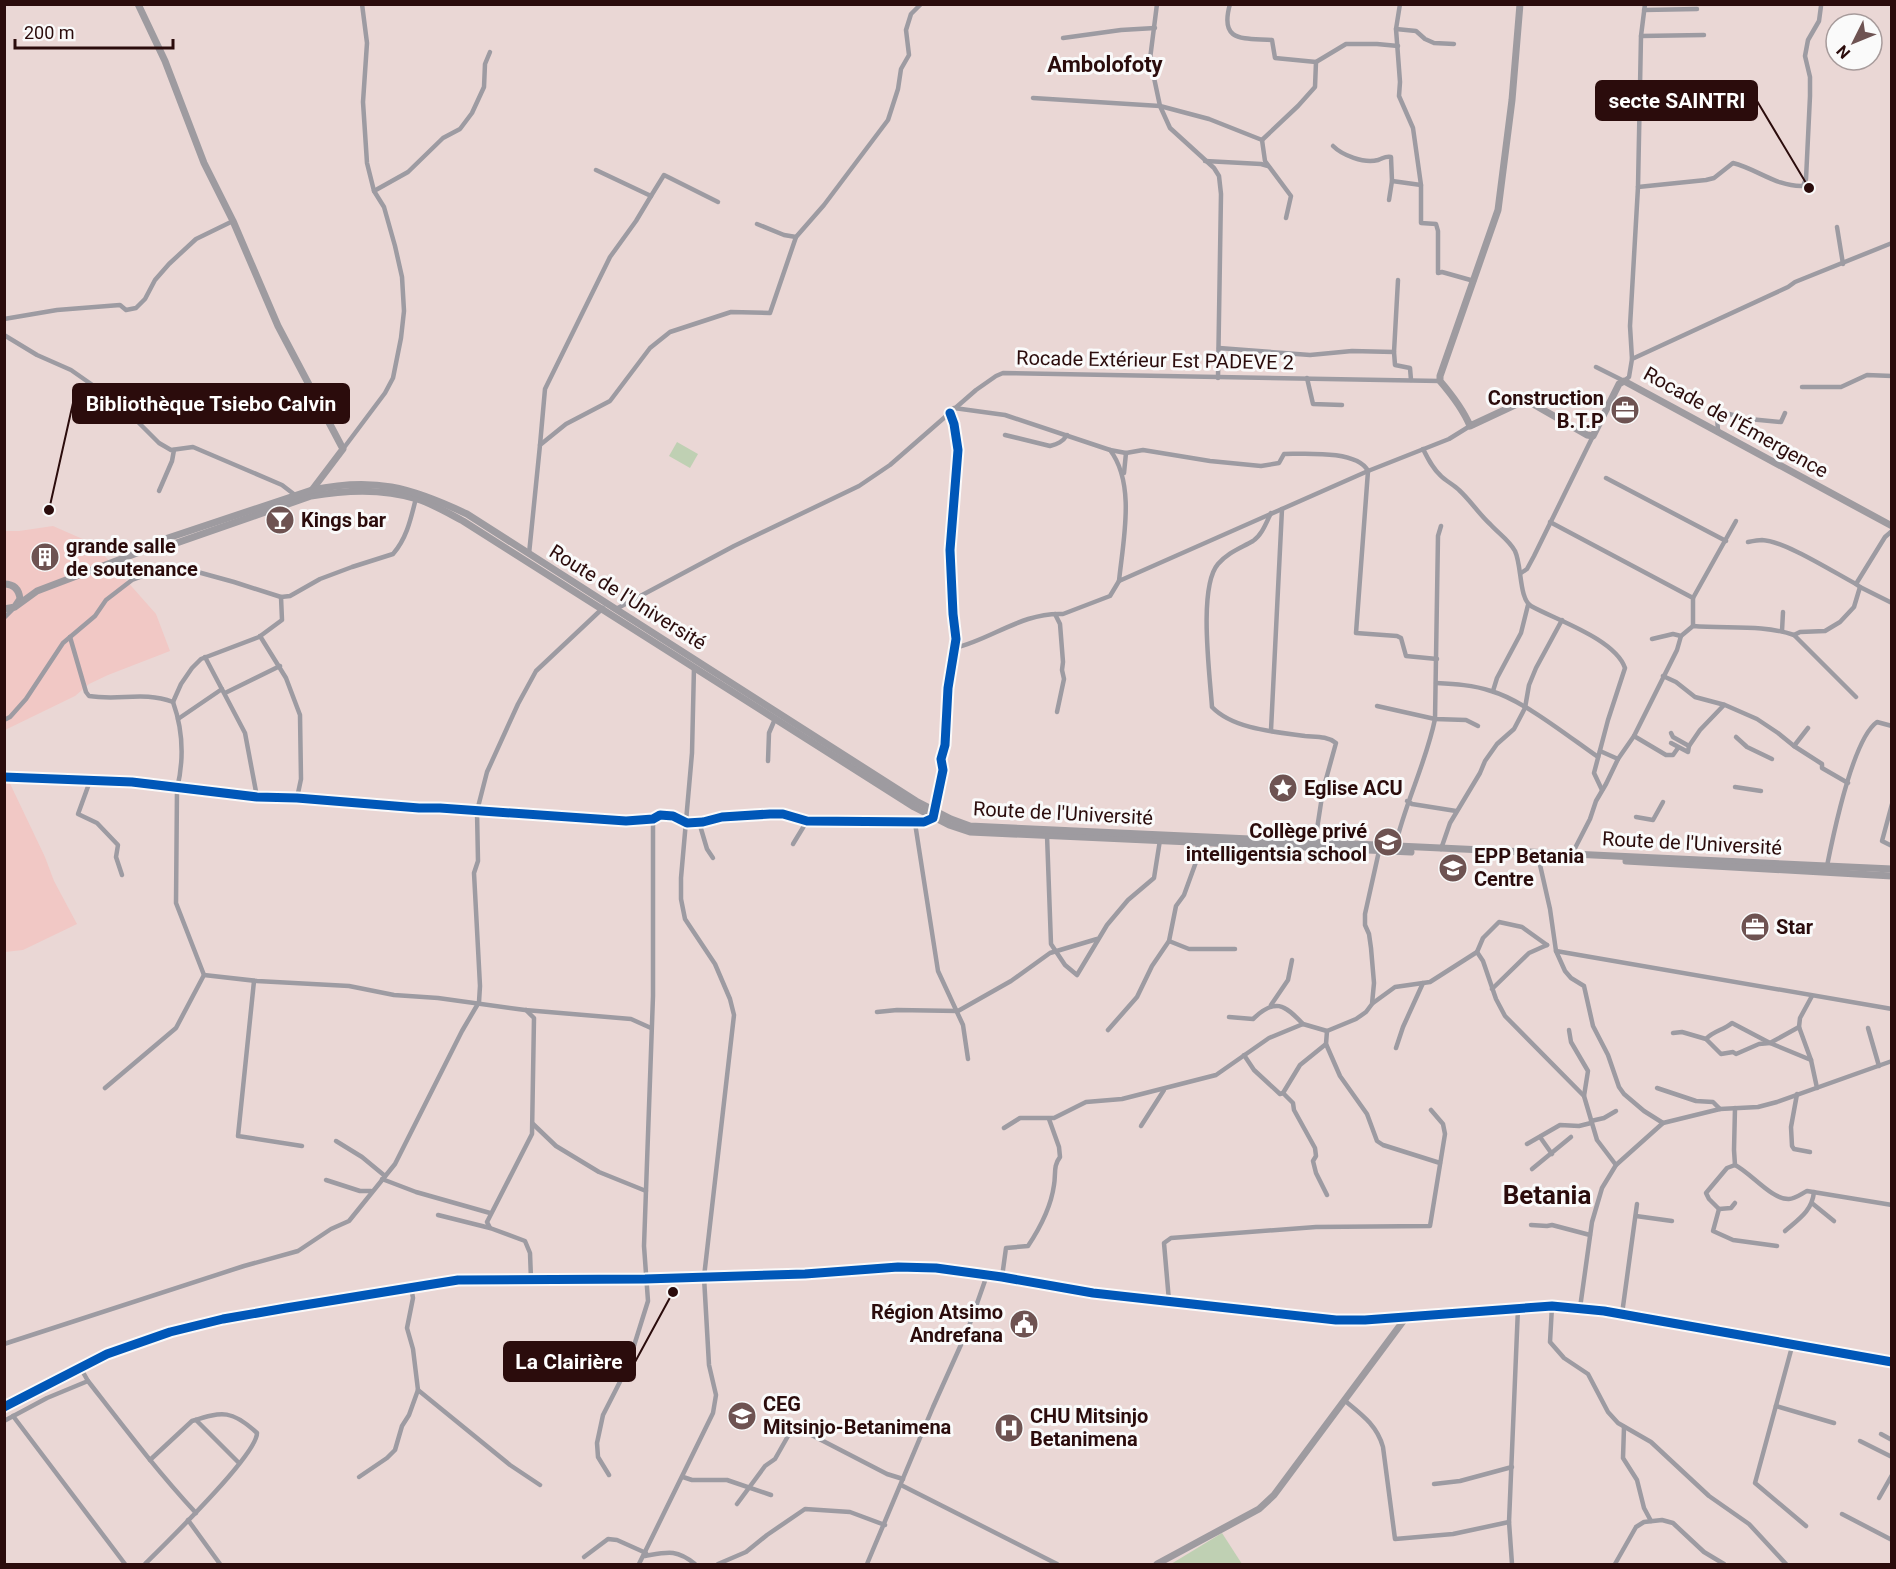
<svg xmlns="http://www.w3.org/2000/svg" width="1896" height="1569" font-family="Roboto,sans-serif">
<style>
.built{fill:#f1c8c5}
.green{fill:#bfd0b3}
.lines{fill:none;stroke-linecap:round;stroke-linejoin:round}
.street{stroke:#9d9ba2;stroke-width:4.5}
.secondary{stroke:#9e9ba0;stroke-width:7}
.cycleway-casing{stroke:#fafafa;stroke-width:13}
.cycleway{stroke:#0057b8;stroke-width:9}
.labels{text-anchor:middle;stroke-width:6;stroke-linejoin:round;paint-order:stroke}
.street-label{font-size:20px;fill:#2b0c0c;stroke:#fafafa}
.poi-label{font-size:20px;font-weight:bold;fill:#2b0c0c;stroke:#fafafa;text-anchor:start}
.quarter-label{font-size:22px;font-weight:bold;fill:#2b0c0c;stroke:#fafafa}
.district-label{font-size:26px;font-weight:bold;fill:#2b0c0c;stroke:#fafafa}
.leader{fill:none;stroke:#2b0c0c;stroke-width:2}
.callout-dot{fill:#2b0c0c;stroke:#fafafa;stroke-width:2}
.callout{fill:#2b0c0c;stroke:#2b0c0c;stroke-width:2}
.callout-label{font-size:21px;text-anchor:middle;font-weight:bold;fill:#fff}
</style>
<rect width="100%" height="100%" fill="#ead7d5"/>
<g class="built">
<path d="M53 526 94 544 156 614 170 651 108 675 89 684 75 696 5 730V531H19Z"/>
<path d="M4 771 45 857 54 881 77 924 23 950 5 952Z"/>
</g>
<g class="green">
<path d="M677 442 698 454 690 468 669 456Z"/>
<path d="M1222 1533 1242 1564H1171Z"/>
</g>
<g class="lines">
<g class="street">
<path d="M1157 4 1150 59 1160 106 1170 128 1214 168 1219 176 1221 194 1218 378"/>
<path d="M1230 4C1219 43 1243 38 1272 40L1275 58 1316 62 1346 44H1377L1398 46"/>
<path d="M1400 4 1396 29 1400 82 1399 96 1413 128 1421 185V223L1436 224 1438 231V273L1442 272 1474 281"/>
<path d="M1644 10 1697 9"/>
<path d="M1396 29 1416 31 1425 39 1434 43 1454 44"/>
<path d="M1641 36 1704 35"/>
<path d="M1063 38 1121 30 1155 28"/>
<path d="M1033 98 1160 106 1209 119 1262 140 1265 161 1291 196 1286 218"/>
<path d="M1262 140 1298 106 1315 87 1316 62"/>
<path d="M1333 146C1342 155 1364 164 1378 160 1384 158 1385 156 1391 157L1392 181 1389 200"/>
<path d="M1205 161 1261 164 1268 166"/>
<path d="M1392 181 1421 185"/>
<path d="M1638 187 1706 180 1714 178 1733 163C1757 169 1777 187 1803 186L1806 179 1810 96V77L1805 56 1808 40 1819 21 1821 6"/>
<path d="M374 191 408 172 443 138 460 129 472 113 484 87 485 64 490 52"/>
<path d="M651 196 664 175 718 202"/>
<path d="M757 224 784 235 796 237"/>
<path d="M1837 227 1843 264"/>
<path d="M4 319 57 310 120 305 126 310 136 308 145 299 155 280 169 264 196 239 233 221"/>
<path d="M4 335 37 355 71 370 121 405 159 443 171 450 193 447 282 485 295 495"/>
<path d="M1219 348 1310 355 1352 351 1394 352 1395 365 1410 368 1411 380"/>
<path d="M1394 352 1398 280"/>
<path d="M1632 359 1630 326 1638 187 1641 36 1645 4"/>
<path d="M1596 367 1624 381 1629 377 1632 359 1788 287 1795 282 1892 243"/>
<path d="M1307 378 1313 404 1342 405"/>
<path d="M1802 387H1841L1867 375 1892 376"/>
<path d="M954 408 1005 415 1110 450C1136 484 1123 541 1119 581L1368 471 1449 439 1470 426"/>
<path d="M1718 431 1717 416 1721 412 1749 419 1781 422 1785 413"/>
<path d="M1005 435 1050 446C1057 444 1063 442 1067 435"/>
<path d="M540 445 545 389 610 257 636 221 651 196 596 170"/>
<path d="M343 449 385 393 393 378 401 338 404 311 402 277 395 246 384 207 374 191 367 163 363 102 367 43 362 4"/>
<path d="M1423 449C1428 459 1433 469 1441 476 1446 481 1454 485 1459 490 1470 500 1479 514 1490 524 1498 533 1509 540 1515 551 1522 566 1519 599 1531 606 1556 620 1615 639 1625 668L1608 720 1594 773 1602 790"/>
<path d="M1110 450 1126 453 1143 450 1210 461 1261 466 1279 463 1284 454C1305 454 1357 450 1368 471L1356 633 1397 636 1401 638 1406 656 1437 659"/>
<path d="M1124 473 1126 453"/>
<path d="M1606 478 1726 541"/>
<path d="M159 491 172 461 174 450"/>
<path d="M1271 513C1266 523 1262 535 1253 541 1241 548 1228 552 1218 564 1198 587 1210 676 1212 707 1233 729 1275 732 1305 736 1317 737 1327 736 1336 743L1323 790 1315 842"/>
<path d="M1550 522 1693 598V626"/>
<path d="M1748 542C1753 541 1758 540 1762 540 1785 541 1835 573 1856 584"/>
<path d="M529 554 540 445 566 424 610 401 650 348 670 332 731 312 770 313 796 237 824 205 888 120 898 89 901 69 909 55 906 30 911 14 921 4"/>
<path d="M1521 573 1527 569 1534 556 1593 436"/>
<path d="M1860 587 1892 603"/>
<path d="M1693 598 1736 521"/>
<path d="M616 609 734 546 859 486 890 465 976 390 996 376 1003 373 1440 381"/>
<path d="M1055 614 1060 624 1063 662 1062 670 1064 679 1057 712"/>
<path d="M4 618 15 607"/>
<path d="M1782 631 1783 612"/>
<path d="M1794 635 1800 632 1825 631 1840 622 1854 607 1860 587 1856 584 1885 537 1892 531"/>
<path d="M260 636 286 678 300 715 301 779 297 798"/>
<path d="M70 637 86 692 89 696C120 701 143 691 173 702L181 684 192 668 201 659 259 637 282 620 281 597"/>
<path d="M1652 639 1673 634 1681 636 1693 626C1727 629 1762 624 1794 635L1856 697"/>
<path d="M955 648C992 639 1023 612 1063 614L1110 596 1119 581"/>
<path d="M205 657 245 733 257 797"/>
<path d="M1663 676 1676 682 1695 697 1725 705 1757 719 1778 733 1794 746"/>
<path d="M1436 683C1455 684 1473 685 1491 691 1523 700 1569 737 1598 757"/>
<path d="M1493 691 1497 678 1521 633 1528 605"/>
<path d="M225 693 280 666"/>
<path d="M173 702C183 730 184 760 177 789L176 903 204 975"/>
<path d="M1377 706 1435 719 1466 720 1478 726"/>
<path d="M178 719 222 689"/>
<path d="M4 720 10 717 26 699 63 643 95 616 106 600 132 580 154 572 194 571 234 582 281 597 290 596 320 579 352 567 393 554C407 538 411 518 416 498"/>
<path d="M1808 728 1794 746 1822 764V768L1848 783"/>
<path d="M1271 730 1282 509"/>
<path d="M1671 733 1673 737 1689 746 1700 730 1724 705"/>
<path d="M1634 736 1666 755H1673L1678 748"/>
<path d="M1736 737 1747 747 1772 759"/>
<path d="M1671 743 1688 752 1689 746"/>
<path d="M1600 751 1618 759"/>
<path d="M768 761 769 733 775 719"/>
<path d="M4 777 132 782 257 797 297 798 419 808H440L626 821 653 819 660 815 673 816 687 823 703 822 722 817 770 814H783L807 821 924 822 933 818 943 770 941 759 945 745 948 688 956 639 953 614 950 550 958 450 954 424 950 413"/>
<path d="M90 781 78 814 97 823 118 845 116 857 122 875"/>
<path d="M1735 787 1761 791"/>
<path d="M1407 801 1412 804 1456 811"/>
<path d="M1892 804 1882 841 1892 846"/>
<path d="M1636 817 1653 820 1663 802"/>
<path d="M699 822 707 849 713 858"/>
<path d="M915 823 938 971 963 1025 968 1059"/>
<path d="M1047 835 1051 944 1065 965 1077 975 1107 925 1128 900 1154 878 1160 840"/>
<path d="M793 844 807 821"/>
<path d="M1395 847C1405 803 1426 763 1435 719L1438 536 1441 526"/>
<path d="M1441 849 1450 823 1480 773 1485 761 1497 744 1514 729 1525 708 1529 685 1536 668 1562 620"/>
<path d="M1572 854 1590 819 1596 801 1606 784 1618 759 1634 736 1677 650 1681 636"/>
<path d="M1538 856 1550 909 1556 951 1565 971 1571 978 1584 986 1593 1026 1608 1055 1619 1087 1624 1094 1644 1111 1663 1123"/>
<path d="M1827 866C1833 836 1853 739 1877 722L1892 726"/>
<path d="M1169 941 1189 949H1235"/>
<path d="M1556 951 1892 1009"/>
<path d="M1477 952 1483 938 1499 922 1522 927 1547 945"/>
<path d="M254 981 238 1136 302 1146"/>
<path d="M1492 989 1529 953 1547 945"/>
<path d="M1812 996 1800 1018 1799 1027 1811 1060 1817 1088"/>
<path d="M1373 1003 1395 987 1430 982 1477 952 1483 961 1496 999 1505 1016 1584 1096 1597 1140 1616 1165"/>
<path d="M1271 1005 1288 980 1292 960"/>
<path d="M526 1010 534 1018 532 1134 487 1222 490 1228 525 1241 530 1253 531 1279"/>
<path d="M877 1012 897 1010 958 1011 1011 981 1050 953 1097 939"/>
<path d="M1229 1017 1253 1019C1275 998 1284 1004 1303 1024"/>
<path d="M1868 1028 1879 1066"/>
<path d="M1108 1030 1137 997 1152 966 1169 941 1176 906 1184 895 1196 862 1198 843"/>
<path d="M1569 1030 1571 1042 1588 1071 1584 1096"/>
<path d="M1327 1031 1326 1044 1340 1076 1367 1114 1377 1141 1383 1145 1440 1163"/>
<path d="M1673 1033 1682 1032 1706 1039C1713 1031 1724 1030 1732 1023L1770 1043 1811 1060"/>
<path d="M1706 1039 1721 1054 1733 1052 1736 1054 1759 1044 1770 1043 1799 1027"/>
<path d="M1396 1048 1403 1027 1423 983"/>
<path d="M1244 1055 1254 1070 1280 1094 1283 1093 1293 1103 1294 1110 1315 1148 1316 1156 1313 1161 1316 1173 1327 1195"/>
<path d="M105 1088 176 1028 204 975 257 981 349 986 394 995 438 998 525 1010 631 1019 651 1028"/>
<path d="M1657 1088 1696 1101 1713 1102 1720 1109"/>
<path d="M1283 1093 1300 1065 1326 1044"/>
<path d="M1797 1094 1791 1127 1792 1146 1794 1149 1810 1152"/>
<path d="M1591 1121 1604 1118 1616 1111"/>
<path d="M533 1124 556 1146 599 1172 646 1191"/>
<path d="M1141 1126 1164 1090"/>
<path d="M1004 1128 1020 1118H1054L1086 1102 1122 1099 1216 1075 1269 1038 1303 1024 1327 1031 1356 1019 1366 1012 1372 1004 1374 983 1371 948 1369 934 1365 925V914L1379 851"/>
<path d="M1540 1137 1552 1154"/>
<path d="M336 1141 362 1157 385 1176"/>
<path d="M1527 1144 1560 1125 1579 1126 1591 1123"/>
<path d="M1735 1165C1751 1173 1772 1200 1789 1199 1795 1199 1801 1194 1807 1191L1892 1205"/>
<path d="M1735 1165 1734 1150 1735 1108"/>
<path d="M1532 1169 1571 1137"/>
<path d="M382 1179 416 1192 490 1213"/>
<path d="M326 1180 360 1191H371"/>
<path d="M1735 1203 1731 1208 1719 1209 1709 1199 1706 1193 1727 1168 1735 1165"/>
<path d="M1813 1204 1834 1221"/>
<path d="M1719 1209 1713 1231 1733 1240 1777 1246"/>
<path d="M438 1215 490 1228"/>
<path d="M1636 1216 1672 1221"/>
<path d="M1531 1225 1547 1226 1552 1225 1590 1235"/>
<path d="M1785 1231C1799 1219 1812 1211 1814 1192"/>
<path d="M1002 1277 1006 1248 1028 1246C1040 1228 1051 1207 1054 1185 1056 1174 1053 1166 1060 1157L1059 1147 1049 1119"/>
<path d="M1169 1301 1164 1243 1171 1238 1316 1227 1430 1226 1445 1134 1443 1124 1431 1110"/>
<path d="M1552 1306 1550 1342 1564 1358 1588 1374 1608 1412 1618 1423 1651 1442 1709 1496 1749 1524 1786 1564"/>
<path d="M1580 1308 1592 1222 1602 1188 1616 1165 1663 1123 1720 1109 1758 1107 1777 1102 1892 1061"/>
<path d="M1622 1314 1637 1204"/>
<path d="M1793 1343 1755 1483 1806 1526"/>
<path d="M4 1344 244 1266 298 1251 331 1229 349 1221 395 1164 462 1031 479 1002 480 986 474 873 478 861 477 811 487 772 518 704 536 671 603 608"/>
<path d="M80 1367 88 1381C123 1426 157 1471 196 1513"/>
<path d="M418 1390 510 1465 540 1485"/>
<path d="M1344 1400C1361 1414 1377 1425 1383 1447L1395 1539 1453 1534 1509 1522"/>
<path d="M1776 1406 1834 1423"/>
<path d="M13 1416 125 1564"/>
<path d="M196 1420 239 1463"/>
<path d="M4 1421 47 1398 88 1381"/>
<path d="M1624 1427 1623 1458 1637 1480 1644 1508 1651 1521"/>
<path d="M1881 1434 1892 1440"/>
<path d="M1860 1441 1892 1457"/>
<path d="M609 1475 598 1457 597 1443 603 1415 627 1368 648 1301 644 1246 653 996V819"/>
<path d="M359 1477 387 1458 395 1450 402 1426 409 1415 418 1390 413 1349 407 1328 413 1298 411 1287"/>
<path d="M683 1477 692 1480H727L771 1495"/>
<path d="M1434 1484 1460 1481 1512 1467"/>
<path d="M901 1485 1057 1564"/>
<path d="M1879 1498 1892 1475"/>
<path d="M737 1504 765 1466 775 1459 792 1429 796 1427 887 1474 903 1479"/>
<path d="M1842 1514 1892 1540"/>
<path d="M188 1520 220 1564"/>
<path d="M645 1556C668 1552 676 1549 695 1564"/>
<path d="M584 1557 608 1539 617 1540 646 1553"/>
<path d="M145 1564C164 1545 257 1455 257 1433 232 1410 223 1411 192 1421L150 1460"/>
<path d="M639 1564 713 1413 716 1395 709 1365 704 1277 734 1015 730 999 715 964 685 919 681 899V878L692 753 694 667"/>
<path d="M718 1564 746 1552 767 1535 805 1509 850 1512 885 1525"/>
<path d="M867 1564 933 1407 968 1329 987 1275"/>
<path d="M1512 1564 1509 1522 1518 1308"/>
<path d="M1615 1564 1636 1527 1644 1522 1662 1520 1673 1523 1704 1552 1724 1564"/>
</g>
<g class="secondary">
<path d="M138 4 165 61 204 163 233 221 278 326 343 449 312 490"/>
<path d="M1520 4 1512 100 1498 210 1440 376V381C1452 395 1463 409 1470 426L1526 400 1587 435 1593 436 1619 384 1624 381 1892 526"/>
<path d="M158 545 168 546 311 496C345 490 383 488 417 499 433 504 448 513 463 521L914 807 949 825 970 832 1411 852"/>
<path d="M4 584C14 584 19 589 20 599L16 605"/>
<path d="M4 609 15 607 37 591 158 545 165 539 312 490C374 477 410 487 467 514L916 801 951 819 970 826 1892 869"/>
<path d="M1626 861 1892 876"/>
<path d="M4 1407 107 1354 170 1332 223 1319 286 1308 458 1280 645 1279 805 1274 898 1267 936 1268 1002 1277 1093 1293 1336 1320H1365L1552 1306 1604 1311 1892 1362"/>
<path d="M1157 1564 1259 1509 1274 1495 1407 1316"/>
</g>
<g class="cycleway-casing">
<g id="cycleway">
<path d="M4 777 132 782 257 797 297 798 419 808H440L626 821 653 819 660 815 673 816 687 823 703 822 722 817 770 814H783L807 821 924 822 933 818 943 770 941 759 945 745 948 688 956 639 953 614 950 550 958 450 954 424 950 413"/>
<path d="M4 1407 107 1354 170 1332 223 1319 286 1308 458 1280 645 1279 805 1274 898 1267 936 1268 1002 1277 1093 1293 1336 1320H1365L1552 1306 1604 1311 1892 1362"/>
</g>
</g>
<use href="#cycleway" class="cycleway"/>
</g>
<defs>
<g id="office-disc" transform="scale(1.5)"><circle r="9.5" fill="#6e5352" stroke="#fafafa"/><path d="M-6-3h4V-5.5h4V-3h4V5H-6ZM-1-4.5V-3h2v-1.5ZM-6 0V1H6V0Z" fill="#fff"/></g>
<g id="bar-disc" transform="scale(1.5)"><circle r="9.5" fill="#6e5352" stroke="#fafafa"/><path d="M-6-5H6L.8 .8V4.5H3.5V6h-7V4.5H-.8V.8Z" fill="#fff"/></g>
<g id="building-disc" transform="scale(1.5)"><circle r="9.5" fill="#6e5352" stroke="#fafafa"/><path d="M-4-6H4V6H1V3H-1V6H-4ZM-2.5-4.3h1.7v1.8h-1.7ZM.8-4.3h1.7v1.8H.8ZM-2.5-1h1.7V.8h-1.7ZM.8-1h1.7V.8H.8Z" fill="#fff"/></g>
<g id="sight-disc" transform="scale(1.5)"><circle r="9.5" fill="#6e5352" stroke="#fafafa"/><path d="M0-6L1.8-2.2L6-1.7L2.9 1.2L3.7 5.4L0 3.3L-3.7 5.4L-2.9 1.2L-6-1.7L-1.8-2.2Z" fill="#fff"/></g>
<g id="school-disc" transform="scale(1.5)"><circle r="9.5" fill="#6e5352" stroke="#fafafa"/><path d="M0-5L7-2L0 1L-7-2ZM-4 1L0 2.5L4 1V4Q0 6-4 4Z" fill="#fff"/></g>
<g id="civic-disc" transform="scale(1.5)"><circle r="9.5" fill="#6e5352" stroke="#fafafa"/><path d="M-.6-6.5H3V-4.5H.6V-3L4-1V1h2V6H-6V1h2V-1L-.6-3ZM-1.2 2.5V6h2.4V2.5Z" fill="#fff"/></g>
<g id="hospital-disc" transform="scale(1.5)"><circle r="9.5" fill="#6e5352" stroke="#fafafa"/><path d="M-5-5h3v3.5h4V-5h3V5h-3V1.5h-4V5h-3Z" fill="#fff"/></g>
</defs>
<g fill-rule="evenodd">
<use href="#office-disc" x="1625" y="410"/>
<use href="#bar-disc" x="280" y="520"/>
<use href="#building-disc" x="45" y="557"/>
<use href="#sight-disc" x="1283" y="788"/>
<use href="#school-disc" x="1388" y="842"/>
<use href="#school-disc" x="1453" y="868"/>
<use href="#office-disc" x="1755" y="927"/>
<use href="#civic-disc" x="1024" y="1324"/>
<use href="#school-disc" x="742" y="1416"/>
<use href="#hospital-disc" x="1009" y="1428"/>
</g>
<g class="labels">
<g class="street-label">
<text transform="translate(1155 360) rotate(1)" y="7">Rocade Extérieur Est PADEVE 2</text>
<text transform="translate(1736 422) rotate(29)" y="7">Rocade de l'Émergence</text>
<text transform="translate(628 597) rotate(32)" y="7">Route de l'Université</text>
<text transform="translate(1063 813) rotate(3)" y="7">Route de l'Université</text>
<text transform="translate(1692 843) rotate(3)" y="7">Route de l'Université</text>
</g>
<g class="poi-label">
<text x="1604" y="405" text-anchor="end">Construction<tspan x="1604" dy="23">B.T.P</tspan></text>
<text x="301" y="527">Kings bar</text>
<text x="66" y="553">grande salle<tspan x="66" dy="23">de soutenance</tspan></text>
<text x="1304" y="795">Eglise ACU</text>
<text x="1367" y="838" text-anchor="end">Collège privé<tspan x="1367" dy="23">intelligentsia school</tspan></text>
<text x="1474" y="863">EPP Betania<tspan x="1474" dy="23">Centre</tspan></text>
<text x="1776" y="934">Star</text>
<text x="1003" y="1319" text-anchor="end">Région Atsimo<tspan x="1003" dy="23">Andrefana</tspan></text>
<text x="763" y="1411">CEG<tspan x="763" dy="23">Mitsinjo-Betanimena</tspan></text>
<text x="1030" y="1423">CHU Mitsinjo<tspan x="1030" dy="23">Betanimena</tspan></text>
</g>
<g class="quarter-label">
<text x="1105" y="72">Ambolofoty</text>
</g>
<g class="district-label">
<text x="1547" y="1204">Betania</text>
</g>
</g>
<path class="leader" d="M1809 188L1757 101M49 510L73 403M673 1292L635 1362"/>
<g class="callout-dot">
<circle cx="1809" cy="188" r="6"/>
<circle cx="49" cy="510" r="6"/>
<circle cx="673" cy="1292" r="6"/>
</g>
<g class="callout">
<rect x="1596" y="81" width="161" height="39" rx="6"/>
<rect x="73" y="384" width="276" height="39" rx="6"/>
<rect x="504" y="1342" width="131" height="39" rx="6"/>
</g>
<g class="callout-label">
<text x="1677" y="108">secte SAINTRI</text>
<text x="211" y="411">Bibliothèque Tsiebo Calvin</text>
<text x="569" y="1369">La Clairière</text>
</g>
<rect width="1896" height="1569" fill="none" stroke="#2b0c0c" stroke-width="12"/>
<g transform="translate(1854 42) rotate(227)"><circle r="28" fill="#fafafa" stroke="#a79b9b" stroke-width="1.5"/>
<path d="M0-4.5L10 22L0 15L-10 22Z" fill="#6e5352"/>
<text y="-9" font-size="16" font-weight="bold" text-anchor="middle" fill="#2b0c0c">N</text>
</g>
<path d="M15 39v9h158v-9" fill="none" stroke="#2b0c0c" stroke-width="3"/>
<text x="24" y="39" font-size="18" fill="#2b0c0c" stroke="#fafafa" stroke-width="4.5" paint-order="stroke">200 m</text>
</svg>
